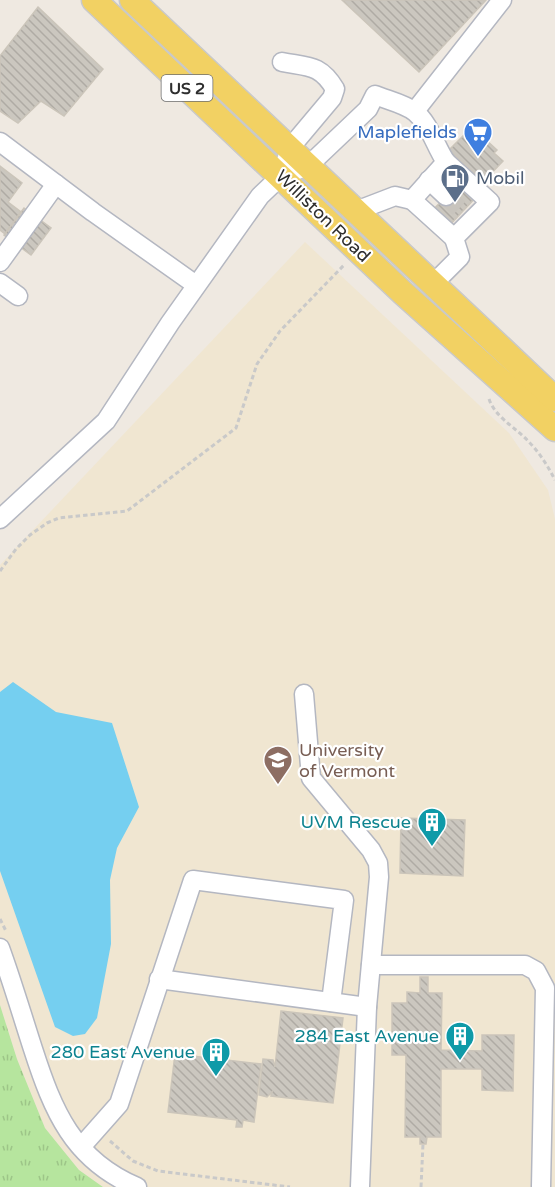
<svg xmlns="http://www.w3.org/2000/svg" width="555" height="1187" font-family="'Varela Round',sans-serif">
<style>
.education{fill:#f0e6d1}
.park{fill:url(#park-tufts)}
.water{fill:#75cff0}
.building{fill:url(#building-back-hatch);stroke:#cbc5ba;stroke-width:1.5}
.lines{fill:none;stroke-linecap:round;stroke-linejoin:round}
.minor-tunnel{stroke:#c8c4bd;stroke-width:18;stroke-dasharray:18 9;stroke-linecap:butt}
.minor-casing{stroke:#b4b7c1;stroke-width:21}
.major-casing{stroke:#c9c9c9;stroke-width:27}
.path{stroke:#c9c9c9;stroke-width:3;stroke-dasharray:4.5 3;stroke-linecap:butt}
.minor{stroke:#fff;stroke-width:18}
.major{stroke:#f2d163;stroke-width:24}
.labels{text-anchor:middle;stroke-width:4.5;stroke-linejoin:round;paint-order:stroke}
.shield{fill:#fff;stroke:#6d6d6d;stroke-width:1.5}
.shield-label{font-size:16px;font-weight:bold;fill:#2e2e2e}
.shop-label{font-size:18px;fill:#366cbe;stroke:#fff;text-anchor:end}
.service-label{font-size:18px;fill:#4e5e75;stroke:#fff;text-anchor:start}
.street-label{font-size:18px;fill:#2e2e2e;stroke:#fff}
.education-label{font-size:18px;fill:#785e54;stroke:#fff;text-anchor:start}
.culture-label{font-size:18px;fill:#0d838f;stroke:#fff;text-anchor:end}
</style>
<defs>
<pattern id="park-tufts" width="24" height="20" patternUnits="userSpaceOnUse" patternTransform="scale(1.5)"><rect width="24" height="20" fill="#b6e59e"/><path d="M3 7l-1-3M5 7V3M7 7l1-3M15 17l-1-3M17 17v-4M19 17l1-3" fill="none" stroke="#9dc588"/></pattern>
<pattern id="building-back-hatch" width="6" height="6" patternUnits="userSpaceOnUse" patternTransform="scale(1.5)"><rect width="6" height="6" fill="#cbc7bf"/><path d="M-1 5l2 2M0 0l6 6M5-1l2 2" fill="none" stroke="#afaba4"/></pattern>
</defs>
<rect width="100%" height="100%" fill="#efe9e1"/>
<path class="education" d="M305 242 509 433 548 490 555 519V1187H103L79 1170 45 1128 17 1059 0 1005V565Z"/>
<path class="park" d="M0 1005 17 1059 45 1128 79 1170 103 1187H0Z"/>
<path class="water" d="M13 682 56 712 112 723 139 807 117 848 110 880 111 944 97 1018 85 1034 73 1036 55 1027 0 871V692Z"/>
<g class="building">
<path d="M342 0H486L419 72Z"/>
<path d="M38 7 103 69 64 116 41 101 18 123 0 111V56Z"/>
<path d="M472 127 497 150 494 153 503 161 483 182 449 150Z"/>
<path d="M0 166 22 183 8 202 21 212 5 234 0 230Z"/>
<path d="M462 180 478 195 447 228 430 213Z"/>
<path d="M24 208 51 228 31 255 4 235Z"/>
<path d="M401 818 465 820 463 876 400 873Z"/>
<path d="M420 977H428V993H442L441 1050 482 1051V1035H514L513 1091 482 1090V1069H441V1137H427L426 1144H420V1137H405L406 1055H392V1003H407V992L420 993Z"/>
<path d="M281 1011 343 1018 333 1103 271 1096 272 1092 267 1097 259 1095 263 1059 273 1060 275 1067Z"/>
<path d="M175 1054 261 1064 254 1122 243 1120 242 1127H236L237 1120 168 1112Z"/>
</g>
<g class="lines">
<path class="minor-tunnel" d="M446 196 463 212"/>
<g class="minor-casing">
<g id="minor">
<path d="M282 62C308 67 320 64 335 89L332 98 290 148 286 161"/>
<path d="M415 111 502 0"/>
<path d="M0 142 93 212 196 285"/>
<path d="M429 180 446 196"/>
<path d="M412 200 454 238"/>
<path d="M356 211 395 196 412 200 446 162 490 202 454 238 460 257 433 284"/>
<path d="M0 262 56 184"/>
<path d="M0 283 18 296"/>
<path d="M0 519 106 421 170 323 260 196 281 176 308 166 368 109 375 95C387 100 405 104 415 112 430 124 435 146 446 162"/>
<path d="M304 694 311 778 371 850 378 863 379 877 367 1007 360 1187"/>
<path d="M0 948C12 981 22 1015 33 1049 53 1111 73 1160 137 1187"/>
<path d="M371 965H525L536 971 545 988 541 1187"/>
<path d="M159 979 367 1007"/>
<path d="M81 1147 119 1104 193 880 344 900 331 1002"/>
</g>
</g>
<g class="major-casing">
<g id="major">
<path d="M94 0 403 293 555 429"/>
<path d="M132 0 555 399"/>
</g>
</g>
<g class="path">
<path d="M489 399C495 417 515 427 528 441 539 452 548 466 555 480"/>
<path d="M0 571 16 549 30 535 47 523 59 518 127 511 236 428 257 364 280 331 345 264"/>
<path d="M0 919 6 931"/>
<path d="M110 1141 133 1161 158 1171 290 1187"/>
<path d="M421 1187 423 1144"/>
</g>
<use href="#minor" class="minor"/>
<use href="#major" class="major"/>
</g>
<defs>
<g id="supermarket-pin" transform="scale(1.5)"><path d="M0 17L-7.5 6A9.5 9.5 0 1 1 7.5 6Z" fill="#3f7fe0" stroke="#fff"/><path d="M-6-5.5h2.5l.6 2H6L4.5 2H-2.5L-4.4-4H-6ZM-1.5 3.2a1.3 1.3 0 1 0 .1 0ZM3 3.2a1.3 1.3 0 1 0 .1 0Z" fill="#fff"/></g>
<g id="fuel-pin" transform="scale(1.5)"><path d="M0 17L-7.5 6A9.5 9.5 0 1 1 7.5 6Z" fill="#5c6f8a" stroke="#fff"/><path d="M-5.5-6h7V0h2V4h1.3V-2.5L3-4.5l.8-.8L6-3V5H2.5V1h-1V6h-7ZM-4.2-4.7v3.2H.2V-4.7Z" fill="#fff"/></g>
<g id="university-pin" transform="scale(1.5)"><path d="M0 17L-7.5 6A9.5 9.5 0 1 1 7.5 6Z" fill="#8d6e63" stroke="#fff"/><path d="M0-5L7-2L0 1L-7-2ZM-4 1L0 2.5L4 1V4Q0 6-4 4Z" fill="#fff"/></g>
<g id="building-pin" transform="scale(1.5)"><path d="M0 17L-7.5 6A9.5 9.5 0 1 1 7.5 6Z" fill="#0f9aa8" stroke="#fff"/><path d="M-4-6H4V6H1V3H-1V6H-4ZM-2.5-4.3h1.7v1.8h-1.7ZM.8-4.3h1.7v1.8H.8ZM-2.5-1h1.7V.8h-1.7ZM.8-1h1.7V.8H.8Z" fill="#fff"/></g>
</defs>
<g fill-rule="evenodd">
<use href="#supermarket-pin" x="478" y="132"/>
<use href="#fuel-pin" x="455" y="178"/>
<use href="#university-pin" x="278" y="760"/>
<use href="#building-pin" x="432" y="822"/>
<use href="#building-pin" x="460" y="1036"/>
<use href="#building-pin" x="216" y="1052"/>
</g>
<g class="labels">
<rect class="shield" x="161.5" y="75" width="51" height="26" rx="4.5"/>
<g class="shield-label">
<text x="187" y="94">US 2</text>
</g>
<g class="shop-label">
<text x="457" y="138">Maplefields</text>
</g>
<g class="service-label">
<text x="476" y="184">Mobil</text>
</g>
<g class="street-label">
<text transform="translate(323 216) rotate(44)" y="6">Williston Road</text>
</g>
<g class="education-label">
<text x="299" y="756">University<tspan x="299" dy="21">of Vermont</tspan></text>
</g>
<g class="culture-label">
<text x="411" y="828">UVM Rescue</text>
<text x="439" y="1042">284 East Avenue</text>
<text x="195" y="1058">280 East Avenue</text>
</g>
</g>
</svg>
